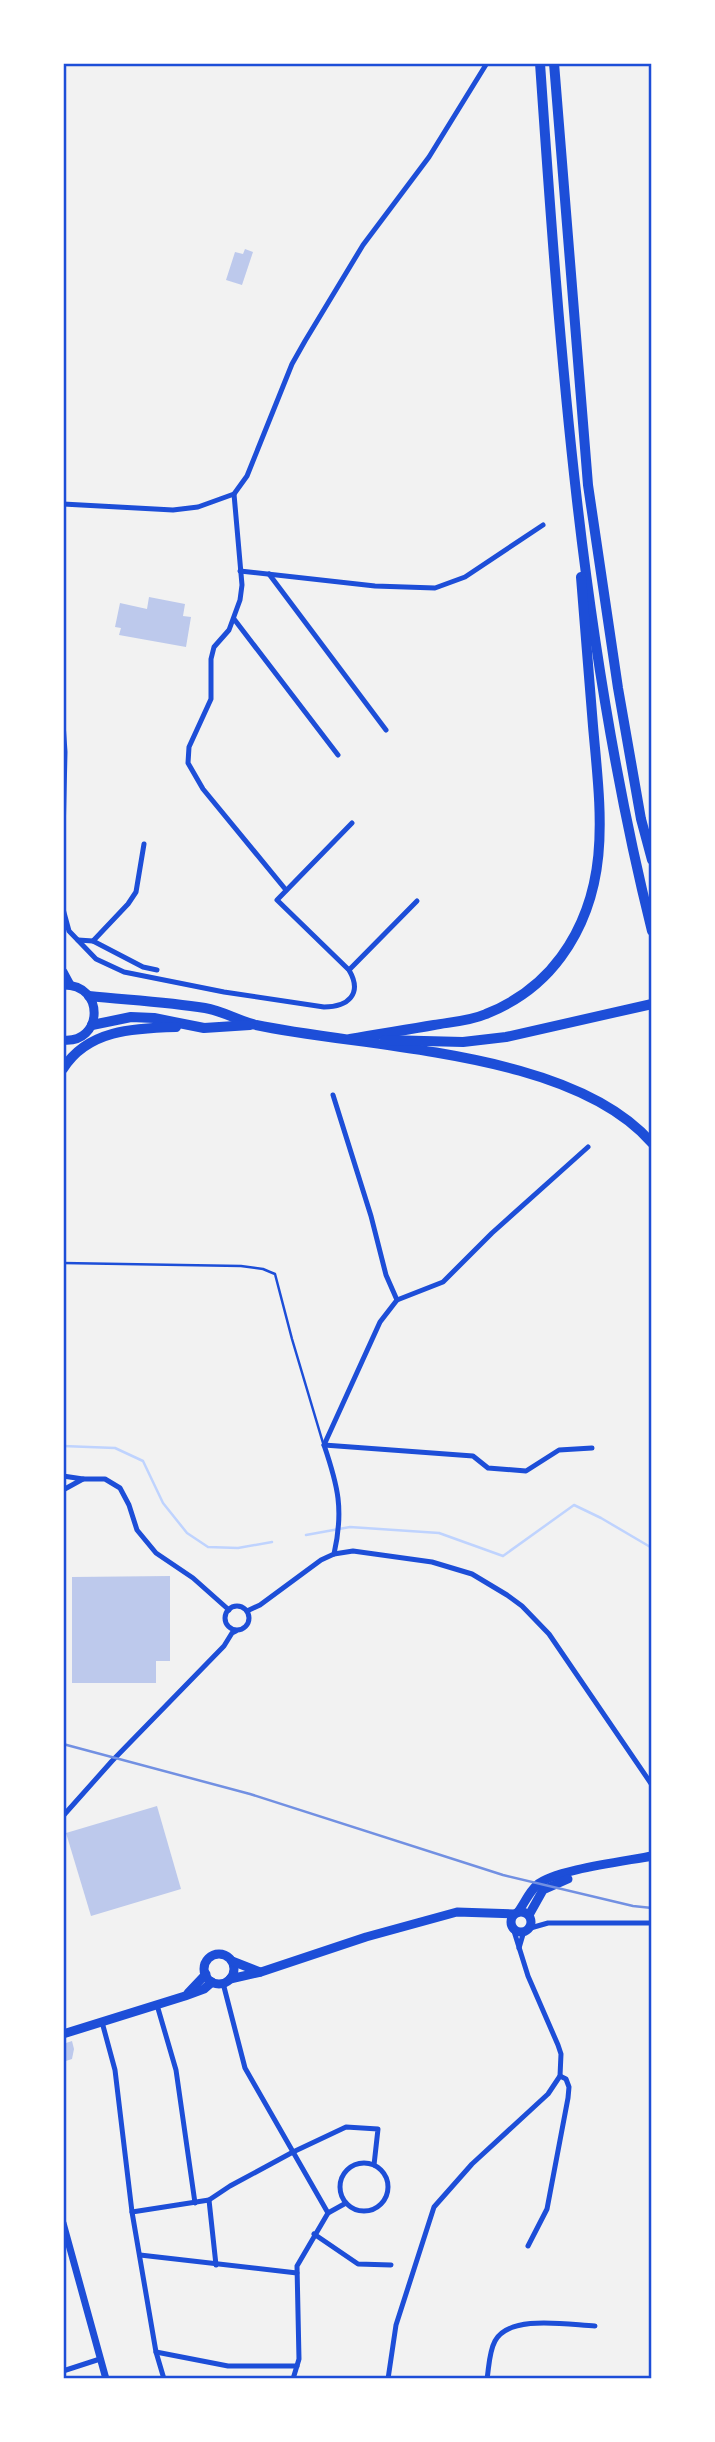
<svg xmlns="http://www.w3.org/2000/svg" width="715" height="2442" font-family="'Space Grotesk',sans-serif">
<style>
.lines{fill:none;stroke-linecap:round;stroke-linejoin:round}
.stream{stroke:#bfd3fe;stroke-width:2.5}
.building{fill:#bdc9ec}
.service{stroke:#1d4ed8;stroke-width:2.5}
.minor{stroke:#1d4ed8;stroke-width:5}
.tertiary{stroke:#1d4ed8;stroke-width:7}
.primary{stroke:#1d4ed8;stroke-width:9}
.motorway{stroke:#1d4ed8;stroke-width:10}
.rail{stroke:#7290e2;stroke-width:2.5}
.neatline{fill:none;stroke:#1d4ed8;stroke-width:2.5}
</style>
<rect width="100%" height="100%" fill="#f2f2f2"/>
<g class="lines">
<g class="stream">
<path d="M63 1446 115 1448 143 1461 163 1503 187 1533 208 1547 238 1548 272 1542"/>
<path d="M306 1535 350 1527 439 1533 503 1556 574 1505 601 1518 652 1548"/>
</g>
</g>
<g class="building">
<path d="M245 249 253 252 242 285 226 280 235 252 243 254Z"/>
<path d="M149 597 185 604 183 616 191 617 186 647 119 635 121 628 115 627 120 603 147 609Z"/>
<path d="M170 1576V1661H156V1683H72V1577Z"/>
<path d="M157 1806 181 1889 91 1916 66 1833Z"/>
<path d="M72 2041 74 2049 72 2059 63 2062V2044Z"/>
</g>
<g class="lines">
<path class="service" d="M63 1263 241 1266 263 1269 275 1274 292 1339 323 1443"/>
<g class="minor">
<path d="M234 494 242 585 240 600 229 630 214 647 211 659V699L189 747 188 763 203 789 286 890"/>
<path d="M63 504 173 510 198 507 234 494 247 476 292 364 305 341 363 245 429 157 487 63"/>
<path d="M240 571 375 586 435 588 465 577 543 525"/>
<path d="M269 574 386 730"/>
<path d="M234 619 338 755"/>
<path d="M63 723 65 752 63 838"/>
<path d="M63 892V909L69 931 96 959 124 972 224 992 324 1007C348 1007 363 994 349 970L277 900 352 823"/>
<path d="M78 940 93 941 128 904 136 892 144 844"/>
<path d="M93 941 143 967 157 970"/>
<path d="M349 970 417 901"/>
<path d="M333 1095 371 1216 386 1275 397 1300"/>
<path d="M324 1445 473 1456 488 1468 526 1471 559 1450 592 1448"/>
<path d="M63 1476 83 1479 63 1490"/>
<path d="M83 1479H105L120 1488 129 1505 137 1530 156 1553 193 1578 229 1610"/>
<path d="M334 1554 353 1551 432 1562 472 1574 507 1595 522 1606 549 1634 652 1785"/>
<circle cx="237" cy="1618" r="12"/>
<path d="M247 1611 260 1605 321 1560 334 1554C344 1510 338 1486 324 1445L380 1322 397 1300 443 1282 492 1233 588 1147"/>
<path d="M63 1816 112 1761 224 1646 232 1633 236 1631"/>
<path d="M527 1929 548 1923H652"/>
<path d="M519 1948 524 1931"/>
<path d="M223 1983 245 2068 328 2213"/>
<path d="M157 2005 176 2070 195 2203"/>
<path d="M102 2022 115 2070 132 2212 156 2352 164 2379"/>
<circle cx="364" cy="2187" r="24"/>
<path d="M209 2200 216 2265"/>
<path d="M132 2212 209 2200 230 2186 293 2152 346 2127 378 2129 374 2165"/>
<path d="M314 2234 358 2264 391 2265"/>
<path d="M528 2246 547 2209 568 2098 569 2087 566 2079 560 2076"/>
<path d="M140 2255 297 2273"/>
<path d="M156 2352 228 2366H297"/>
<path d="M63 2371 100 2359"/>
<path d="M293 2379 299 2359 297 2266 328 2213 346 2203"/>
<path d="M388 2379 396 2325 434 2207 472 2164 548 2094 560 2076 561 2054 558 2045 528 1976 513 1928"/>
<path d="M487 2379C489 2367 489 2352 495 2341 509 2314 569 2325 595 2326"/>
</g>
<path class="tertiary" d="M63 2223 106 2379"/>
<g class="primary">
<path d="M63 972 70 985"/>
<path d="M63 985C106 984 103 1044 63 1040"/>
<path d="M518 1912C524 1904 529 1892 537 1885 553 1870 627 1861 652 1856"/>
<circle cx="521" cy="1922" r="10"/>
<path d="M529 1915 543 1890 568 1879"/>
<circle cx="219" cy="1969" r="15"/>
<path d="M232 1961 260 1972"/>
<path d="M230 1979 261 1972 366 1937 457 1912 514 1914"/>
<path d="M188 1993 206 1974"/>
<path d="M63 2034 185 1996 204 1989 212 1982"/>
</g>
<g class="motorway">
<path d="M540 63C560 354 581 647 652 931"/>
<path d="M554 63 588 485 618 688 641 819 652 860"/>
<path d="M89 996C128 1000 167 1002 205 1008 223 1011 239 1021 256 1025 370 1049 571 1050 652 1143"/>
<path d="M92 1025 131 1017 154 1018 204 1028 250 1025"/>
<path d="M350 1039C378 1034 406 1030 434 1025 451 1022 470 1021 486 1014 516 1002 542 983 561 957 613 886 600 807 593 726 589 676 585 626 581 577"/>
<path d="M385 1040 463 1042 506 1037 652 1004"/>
<path d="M63 1069C87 1030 134 1028 176 1027"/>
</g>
<path class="rail" d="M63 1744 250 1794 503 1875 633 1906 652 1908"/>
</g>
<rect width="715" height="2442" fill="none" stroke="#ffffff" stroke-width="130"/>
<rect x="65" y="65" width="585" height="2312" class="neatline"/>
</svg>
